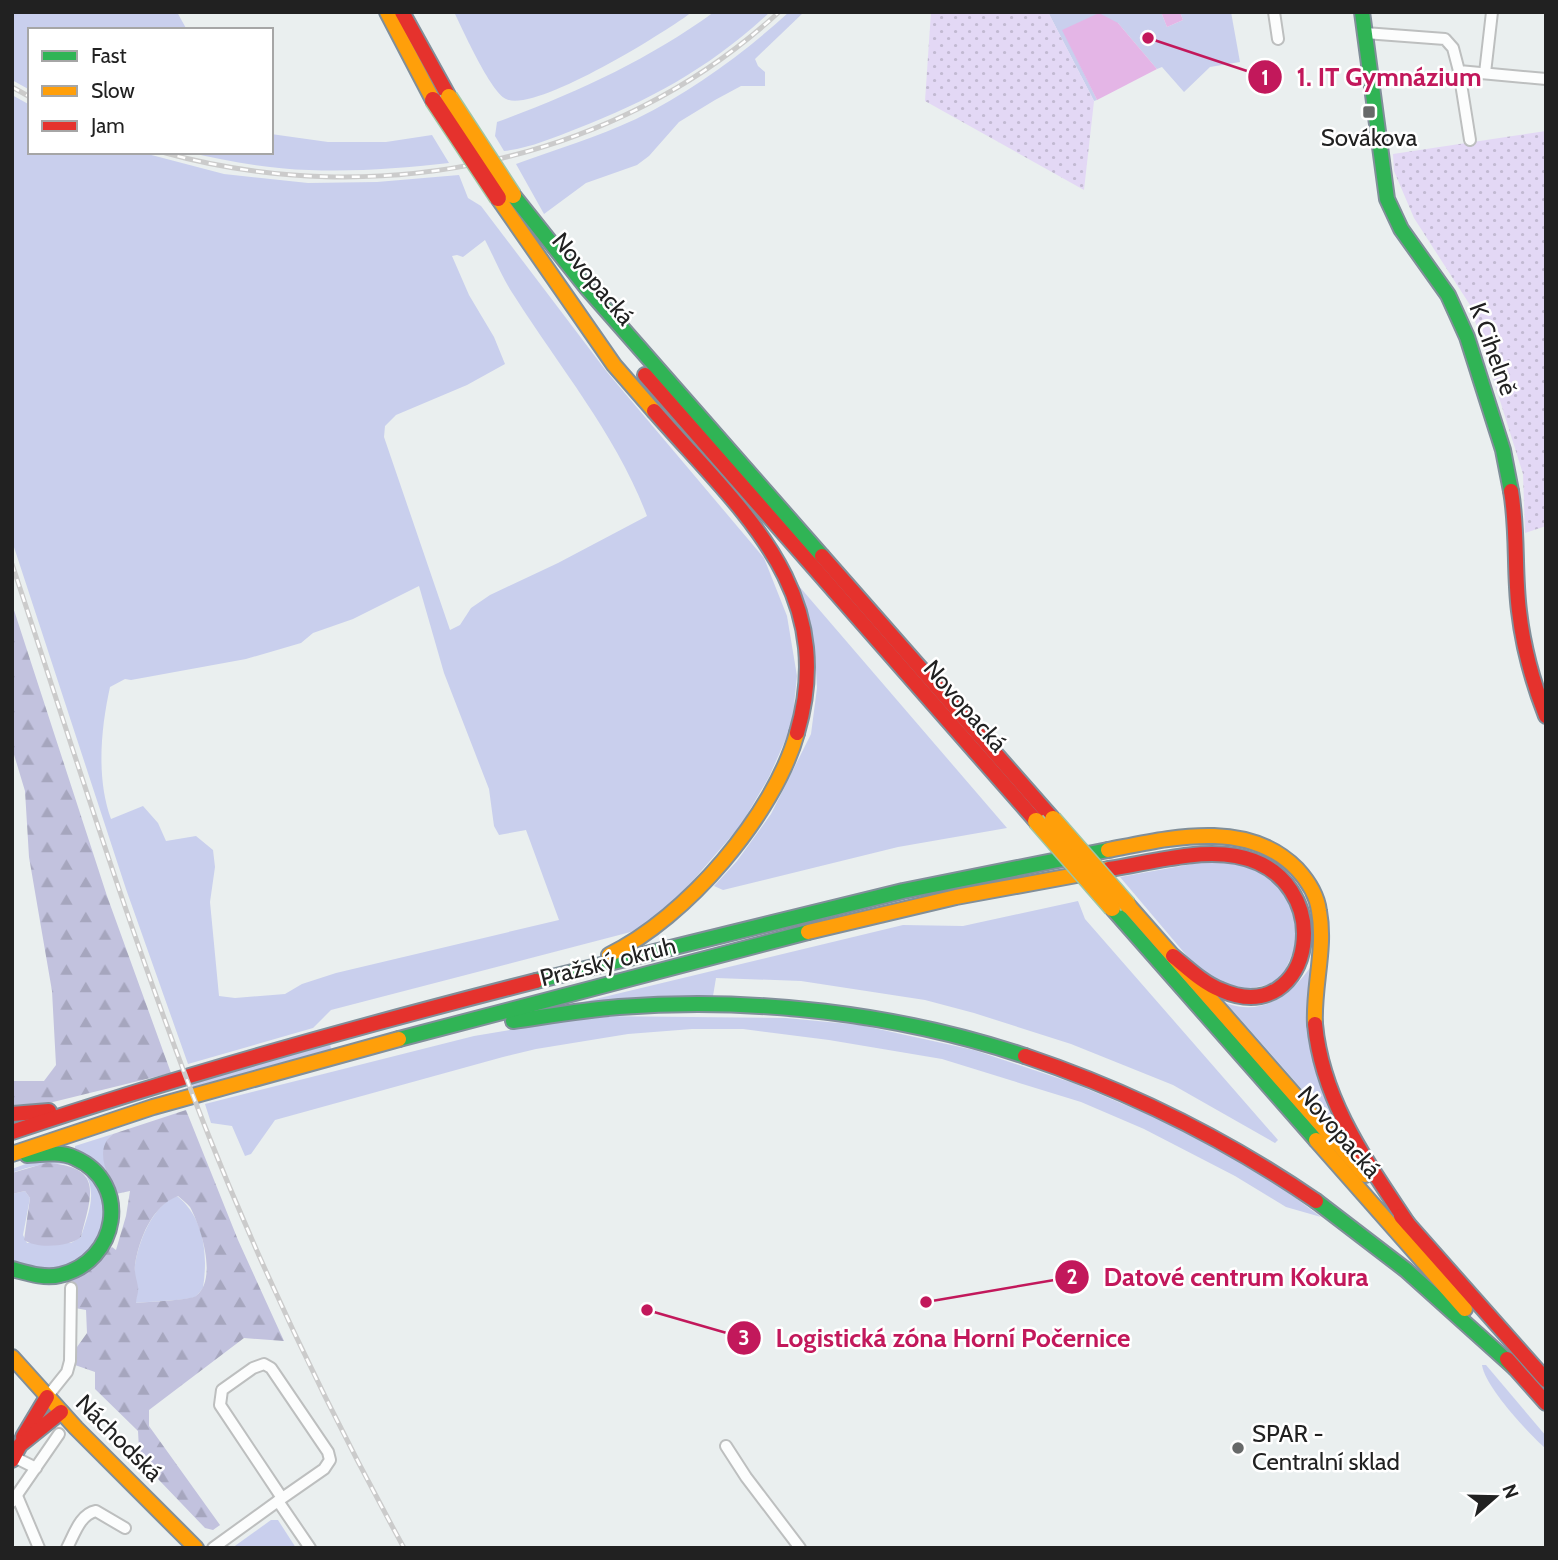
<svg xmlns="http://www.w3.org/2000/svg" width="1558" height="1560" font-family="Cabin,sans-serif">
<style>
.grass{fill:#c9cfed;fill-rule:evenodd}
.forest{fill:url(#forest-firs);fill-rule:evenodd}
.park{fill:url(#park-dots)}
.pitch{fill:#e4b5e6}
.lines{fill:none;stroke-linecap:round;stroke-linejoin:round}
.street-casing{stroke:#bdbfbf;stroke-width:14}
.fast-casing{stroke:#818f9a;stroke-width:18}
.slow-casing{stroke:#818f9a;stroke-width:18}
.jam-casing{stroke:#818f9a;stroke-width:18}
.street{stroke:#fcfdfd;stroke-width:10}
.fast{stroke:#30b455;stroke-width:14}
.slow{stroke:#ff9f0a;stroke-width:14}
.jam{stroke:#e5322d;stroke-width:14}
.rail-casing{stroke:#cbcbcb;stroke-width:5}
.rail{stroke:#fff;stroke-width:2.5;stroke-dasharray:8;stroke-linecap:butt}
.slow-bridge-casing{stroke:#9fc5a3;stroke-width:19;stroke-linecap:butt}
.jam-bridge-casing{stroke:#9fc5a3;stroke-width:19;stroke-linecap:butt}
.slow-bridge{stroke:#ff9f0a;stroke-width:16}
.jam-bridge{stroke:#e5322d;stroke-width:16}
.poi-dot{fill:#676969;stroke:#fff;stroke-width:2.5}
.labels{text-anchor:middle;stroke-width:5;stroke-linejoin:round;paint-order:stroke}
.poi-label{font-size:24px;fill:#212121;stroke:#fff}
.street-label{font-size:24px;fill:#212121;stroke:#fff}
.leader{fill:none;stroke:#c2185b;stroke-width:2.5}
.callout-dot{fill:#c2185b;stroke:#fff;stroke-width:2.5}
.mark-label{font-size:21px;text-anchor:middle;font-weight:bold;fill:#fff}
.callout-label{font-size:26px;text-anchor:middle;font-weight:bold;fill:#c2185b;stroke:#fff;stroke-width:5;stroke-linejoin:round;paint-order:stroke}
</style>
<defs>
<pattern id="forest-firs" width="22" height="20" patternUnits="userSpaceOnUse" patternTransform="scale(1.75)"><rect width="22" height="20" fill="#c2c2de"/><path d="M5 1l3.5 6h-7zM16 11l3.5 6h-7z" fill="#a6a6be"/></pattern>
<pattern id="park-dots" width="8" height="8" patternUnits="userSpaceOnUse" patternTransform="scale(1.75)"><rect width="8" height="8" fill="#e3d8f5"/><path d="M2 2h.1M6 6h.1" fill="none" stroke="#c2b9d2" stroke-width="1.8" stroke-linecap="round"/></pattern>
</defs>
<rect width="100%" height="100%" fill="#eaefef"/>
<g class="grass">
<path d="M12 12H177L187 30H30V90L12 80Z"/>
<path d="M454 12H692C666 32 534 114 506 99 490 91 463 30 454 12Z"/>
<path d="M714 12H770C711 67 651 100 576 129 553 138 530 148 504 151L495 136 497 122C574 94 648 60 714 12Z"/>
<path d="M789 12H804L755 59 758 66 765 72V86H741L715 100 679 122 649 156 637 165 586 183 544 214 516 164C555 150 597 137 636 119 692 91 743 54 789 12Z"/>
<path d="M1048 12H1161L1167 27 1183 20 1180 12H1231L1240 62 1210 67 1184 92 1162 67 1157 69 1118 23 1063 30 1097 100 1094 101Z"/>
<path d="M12 95 30 105V152H140L224 174 308 183 377 182 459 175 468 198 481 206 607 372 764 558 787 616 797 676 792 725 769 777 741 825 683 892 646 928 331 1010 313 1028 188 1064 126 889 12 541ZM485 240C495 259 503 280 515 297 560 368 617 436 647 516L558 563 490 595 471 608 460 625 450 630 384 437 385 426 396 415 467 385 505 364 494 337 469 295 452 256 457 255 463 257ZM419 586 444 673 489 789 494 826 499 835 526 830 559 920 336 973 302 984 285 994 235 998 219 996 210 902 215 867 213 850 196 836 166 841 158 823 143 806 111 819C96 778 101 728 110 687L125 679 131 680 246 659 301 643 313 633 353 619Z"/>
<path d="M271 134 328 142H386L432 135 449 163C403 168 356 172 309 170 268 169 227 161 187 152H271Z"/>
<path d="M798 585 1007 828 898 847 723 890 714 886 737 861 771 814 811 734 817 688 815 652Z"/>
<path d="M1220 859 1243 862 1281 885 1302 932 1280 982 1238 991 1198 969 1120 877Z"/>
<path d="M1078 901 1085 919 1278 1140 1275 1143 1173 1085 1071 1044 974 1013 925 1000 801 981 716 978 713 996 583 1002 903 925 963 926Z"/>
<path d="M1312 965 1337 1129 1226 1003C1264 1017 1292 994 1312 965Z"/>
<path d="M594 1016 786 1018 860 1025 974 1050 1073 1083 1192 1133 1265 1175 1321 1217 1286 1207 1235 1176 1144 1129 1081 1102 942 1059 829 1040 743 1029H692L628 1034 536 1049 503 1057 275 1120 251 1154 245 1156 232 1126 211 1123 205 1104 474 1036Z"/>
<path d="M330 1043 331 1049 193 1087 190 1080Z"/>
<path d="M113 1134C100 1145 104 1161 107 1175L75 1150V1146Z"/>
<path d="M52 1159C137 1165 123 1299 12 1262V1194L25 1191 30 1198 23 1235 27 1243H71L81 1237C85 1223 92 1207 91 1193 90 1152 36 1163 12 1173V1169L31 1162Z"/>
<path d="M177 1196C205 1218 208 1256 203 1288 200 1291 198 1295 195 1297 190 1300 145 1302 135 1303 140 1285 133 1281 135 1265 139 1240 153 1205 177 1196Z"/>
<path d="M1482 1365H1486L1546 1436V1449C1529 1434 1485 1387 1482 1365Z"/>
<path d="M271 1520H278L296 1548H232Z"/>
</g>
<g class="forest">
<path d="M12 604 107 896 171 1073 49 1103 12 1105V1081H44L56 1065 52 991 29 857 25 791 12 748Z"/>
<path d="M186 1110 238 1240 284 1341 244 1338 149 1410V1426L220 1525 213 1530 205 1528 135 1455 139 1449 138 1431 95 1389V1372L75 1365 77 1347 87 1333 86 1310 75 1308 72 1280 112 1247 116 1250 126 1216 130 1191 116 1194C108 1177 93 1149 113 1134ZM178 1196C182 1200 187 1203 190 1207 201 1227 218 1279 196 1296 190 1300 147 1302 136 1303 136 1298 139 1292 138 1287 137 1280 134 1273 135 1265 139 1239 152 1206 178 1196Z"/>
<path d="M46 1163C104 1166 92 1194 81 1237 70 1247 36 1249 24 1240L30 1198 25 1191 12 1194V1173Z"/>
</g>
<g class="park">
<path d="M931 12H1048L1094 101 1084 190 925 101Z"/>
<path d="M1546 131V526L1525 533 1523 474 1470 305 1414 218 1394 171 1393 154Z"/>
</g>
<g class="pitch">
<path d="M1161 12H1180L1183 20 1167 27Z"/>
<path d="M1099 13 1118 23 1157 69 1097 100 1062 30Z"/>
</g>
<g class="lines">
<g class="street-casing">
<g id="street">
<path d="M1274 12 1278 39"/>
<path d="M1365 33 1445 39 1453 48 1459 71 1546 79"/>
<path d="M1459 71 1470 140"/>
<path d="M1485 73 1492 12"/>
<path d="M47 1397 67 1372 70 1361 71 1288"/>
<path d="M726 1446 746 1477 800 1548"/>
<path d="M14 1457 36 1468"/>
<path d="M17 1496 39 1548"/>
<path d="M278 1501 324 1469 330 1460 328 1452 271 1368 264 1364 253 1368 222 1390 220 1405 282 1498"/>
<path d="M12 1502 59 1434"/>
<path d="M67 1548C74 1535 80 1514 96 1511L125 1528"/>
<path d="M213 1548 278 1501 310 1548"/>
</g>
</g>
<g class="fast-casing">
<g id="fast">
<path d="M1362 12 1387 199 1401 229 1448 295 1467 337 1503 450 1511 491"/>
<path d="M513 195 586 287 822 556"/>
<path d="M1112 908 1316 1140"/>
<path d="M536 981 903 891 1108 850"/>
<path d="M513 1021C548 1016 583 1010 619 1007 755 997 896 1013 1025 1056"/>
<path d="M399 1039 808 932"/>
<path d="M1316 1201 1406 1270 1515 1368"/>
<path d="M12 1269C27 1273 45 1279 60 1275 118 1262 132 1183 75 1158 61 1151 42 1154 27 1155"/>
</g>
</g>
<g class="slow-casing">
<g id="slow">
<path d="M387 12 433 100"/>
<path d="M498 198 614 365 654 411"/>
<path d="M1108 850C1170 838 1247 818 1297 869 1308 881 1317 895 1319 911 1326 948 1313 987 1315 1024"/>
<path d="M1128 905 1365 1175"/>
<path d="M808 932 956 897 1109 869"/>
<path d="M609 955C686 918 774 815 797 733"/>
<path d="M1316 1140 1465 1309"/>
<path d="M12 1154 153 1107 399 1039"/>
<path d="M12 1357 76 1428 196 1548"/>
</g>
</g>
<g class="jam-casing">
<g id="jam">
<path d="M402 12 449 97"/>
<path d="M645 375 1036 821"/>
<path d="M654 411C740 510 839 589 797 733"/>
<path d="M1511 491C1518 531 1514 571 1519 611 1523 646 1533 683 1546 716"/>
<path d="M822 556 1053 819"/>
<path d="M1109 869C1149 863 1196 849 1236 856 1341 875 1315 1031 1221 990 1203 983 1188 968 1173 956"/>
<path d="M1315 1024C1322 1101 1367 1162 1408 1224"/>
<path d="M1025 1056C1129 1091 1226 1139 1316 1201"/>
<path d="M12 1114 49 1111"/>
<path d="M12 1132C185 1074 359 1026 536 981"/>
<path d="M1401 1216 1546 1380"/>
<path d="M1507 1359 1546 1403"/>
<path d="M23 1437 47 1397"/>
<path d="M12 1460 20 1445 61 1412"/>
</g>
</g>
<use href="#street" class="street"/>
<use href="#fast" class="fast"/>
<use href="#slow" class="slow"/>
<use href="#jam" class="jam"/>
<g class="rail-casing">
<g id="rail">
<path d="M12 87 30 97"/>
<path d="M162 152C376 212 615 163 779 12"/>
<path d="M12 564C74 751 132 940 204 1124 261 1269 329 1411 404 1548"/>
</g>
</g>
<use href="#rail" class="rail"/>
<g class="slow-bridge-casing">
<g id="slow-bridge">
<path d="M449 97 513 195"/>
<path d="M1053 819 1128 905"/>
<path d="M1036 821 1112 908"/>
</g>
</g>
<g class="jam-bridge-casing">
<path id="jam-bridge" d="M433 100 498 198"/>
</g>
<use href="#slow-bridge" class="slow-bridge"/>
<use href="#jam-bridge" class="jam-bridge"/>
</g>
<g class="poi-dot">
<rect x="1362" y="105" width="14" height="14" rx="3.5"/>
<circle cx="1238" cy="1448" r="7"/>
</g>
<g class="labels">
<g class="poi-label">
<text x="1369" y="146">Sovákova</text>
<text x="1252" y="1442" text-anchor="start">SPAR -<tspan x="1252" dy="28">Centralní sklad</tspan></text>
</g>
<g class="street-label">
<text transform="translate(593 279) rotate(50)" y="8">Novopacká</text>
<text transform="translate(1493 349) rotate(70)" y="8">K Cihelně</text>
<text transform="translate(965 706) rotate(49)" y="8">Novopacká</text>
<text transform="translate(608 962) rotate(-14)" y="8">Pražský okruh</text>
<text transform="translate(1339 1132) rotate(49)" y="8">Novopacká</text>
<text transform="translate(119 1438) rotate(45)" y="8">Náchodská</text>
</g>
</g>
<path class="leader" d="M1148 38L1265 77M926 1302L1072 1277M647 1310L744 1338"/>
<g class="callout-dot">
<circle cx="1148" cy="38" r="7"/>
<circle cx="926" cy="1302" r="7"/>
<circle cx="647" cy="1310" r="7"/>
<circle cx="1265" cy="77" r="18"/>
<circle cx="1072" cy="1277" r="18"/>
<circle cx="744" cy="1338" r="18"/>
</g>
<g class="mark-label">
<text x="1265" y="85">1</text>
<text x="1072" y="1284">2</text>
<text x="744" y="1345">3</text>
</g>
<g class="callout-label">
<text x="1389" y="86">1. IT Gymnázium</text>
<text x="1236" y="1286">Datové centrum Kokura</text>
<text x="953" y="1347">Logistická zóna Horní Počernice</text>
</g>
<rect width="1558" height="1560" fill="none" stroke="#212121" stroke-width="28"/>
<rect x="28" y="28" width="245" height="126" fill="#ffffff" stroke="#a6a6a6" stroke-width="2"/>
<rect x="42" y="51" width="35" height="10" fill="#30b455" stroke="#a6a6a6" stroke-width="2"/>
<text x="91" y="63" font-size="21" fill="#212121">Fast</text>
<rect x="42" y="86" width="35" height="10" fill="#ff9f0a" stroke="#a6a6a6" stroke-width="2"/>
<text x="91" y="98" font-size="21" fill="#212121">Slow</text>
<rect x="42" y="121" width="35" height="10" fill="#e5322d" stroke="#a6a6a6" stroke-width="2"/>
<text x="91" y="133" font-size="21" fill="#212121">Jam</text>
<g transform="translate(1495 1497) rotate(70)" stroke="#ffffff" stroke-width="5" paint-order="stroke">
<path d="M0-5L12 26L0 18L-12 26Z" fill="#212121"/>
<text y="-10" font-size="19" font-weight="bold" text-anchor="middle" fill="#212121">N</text>
</g>
</svg>
